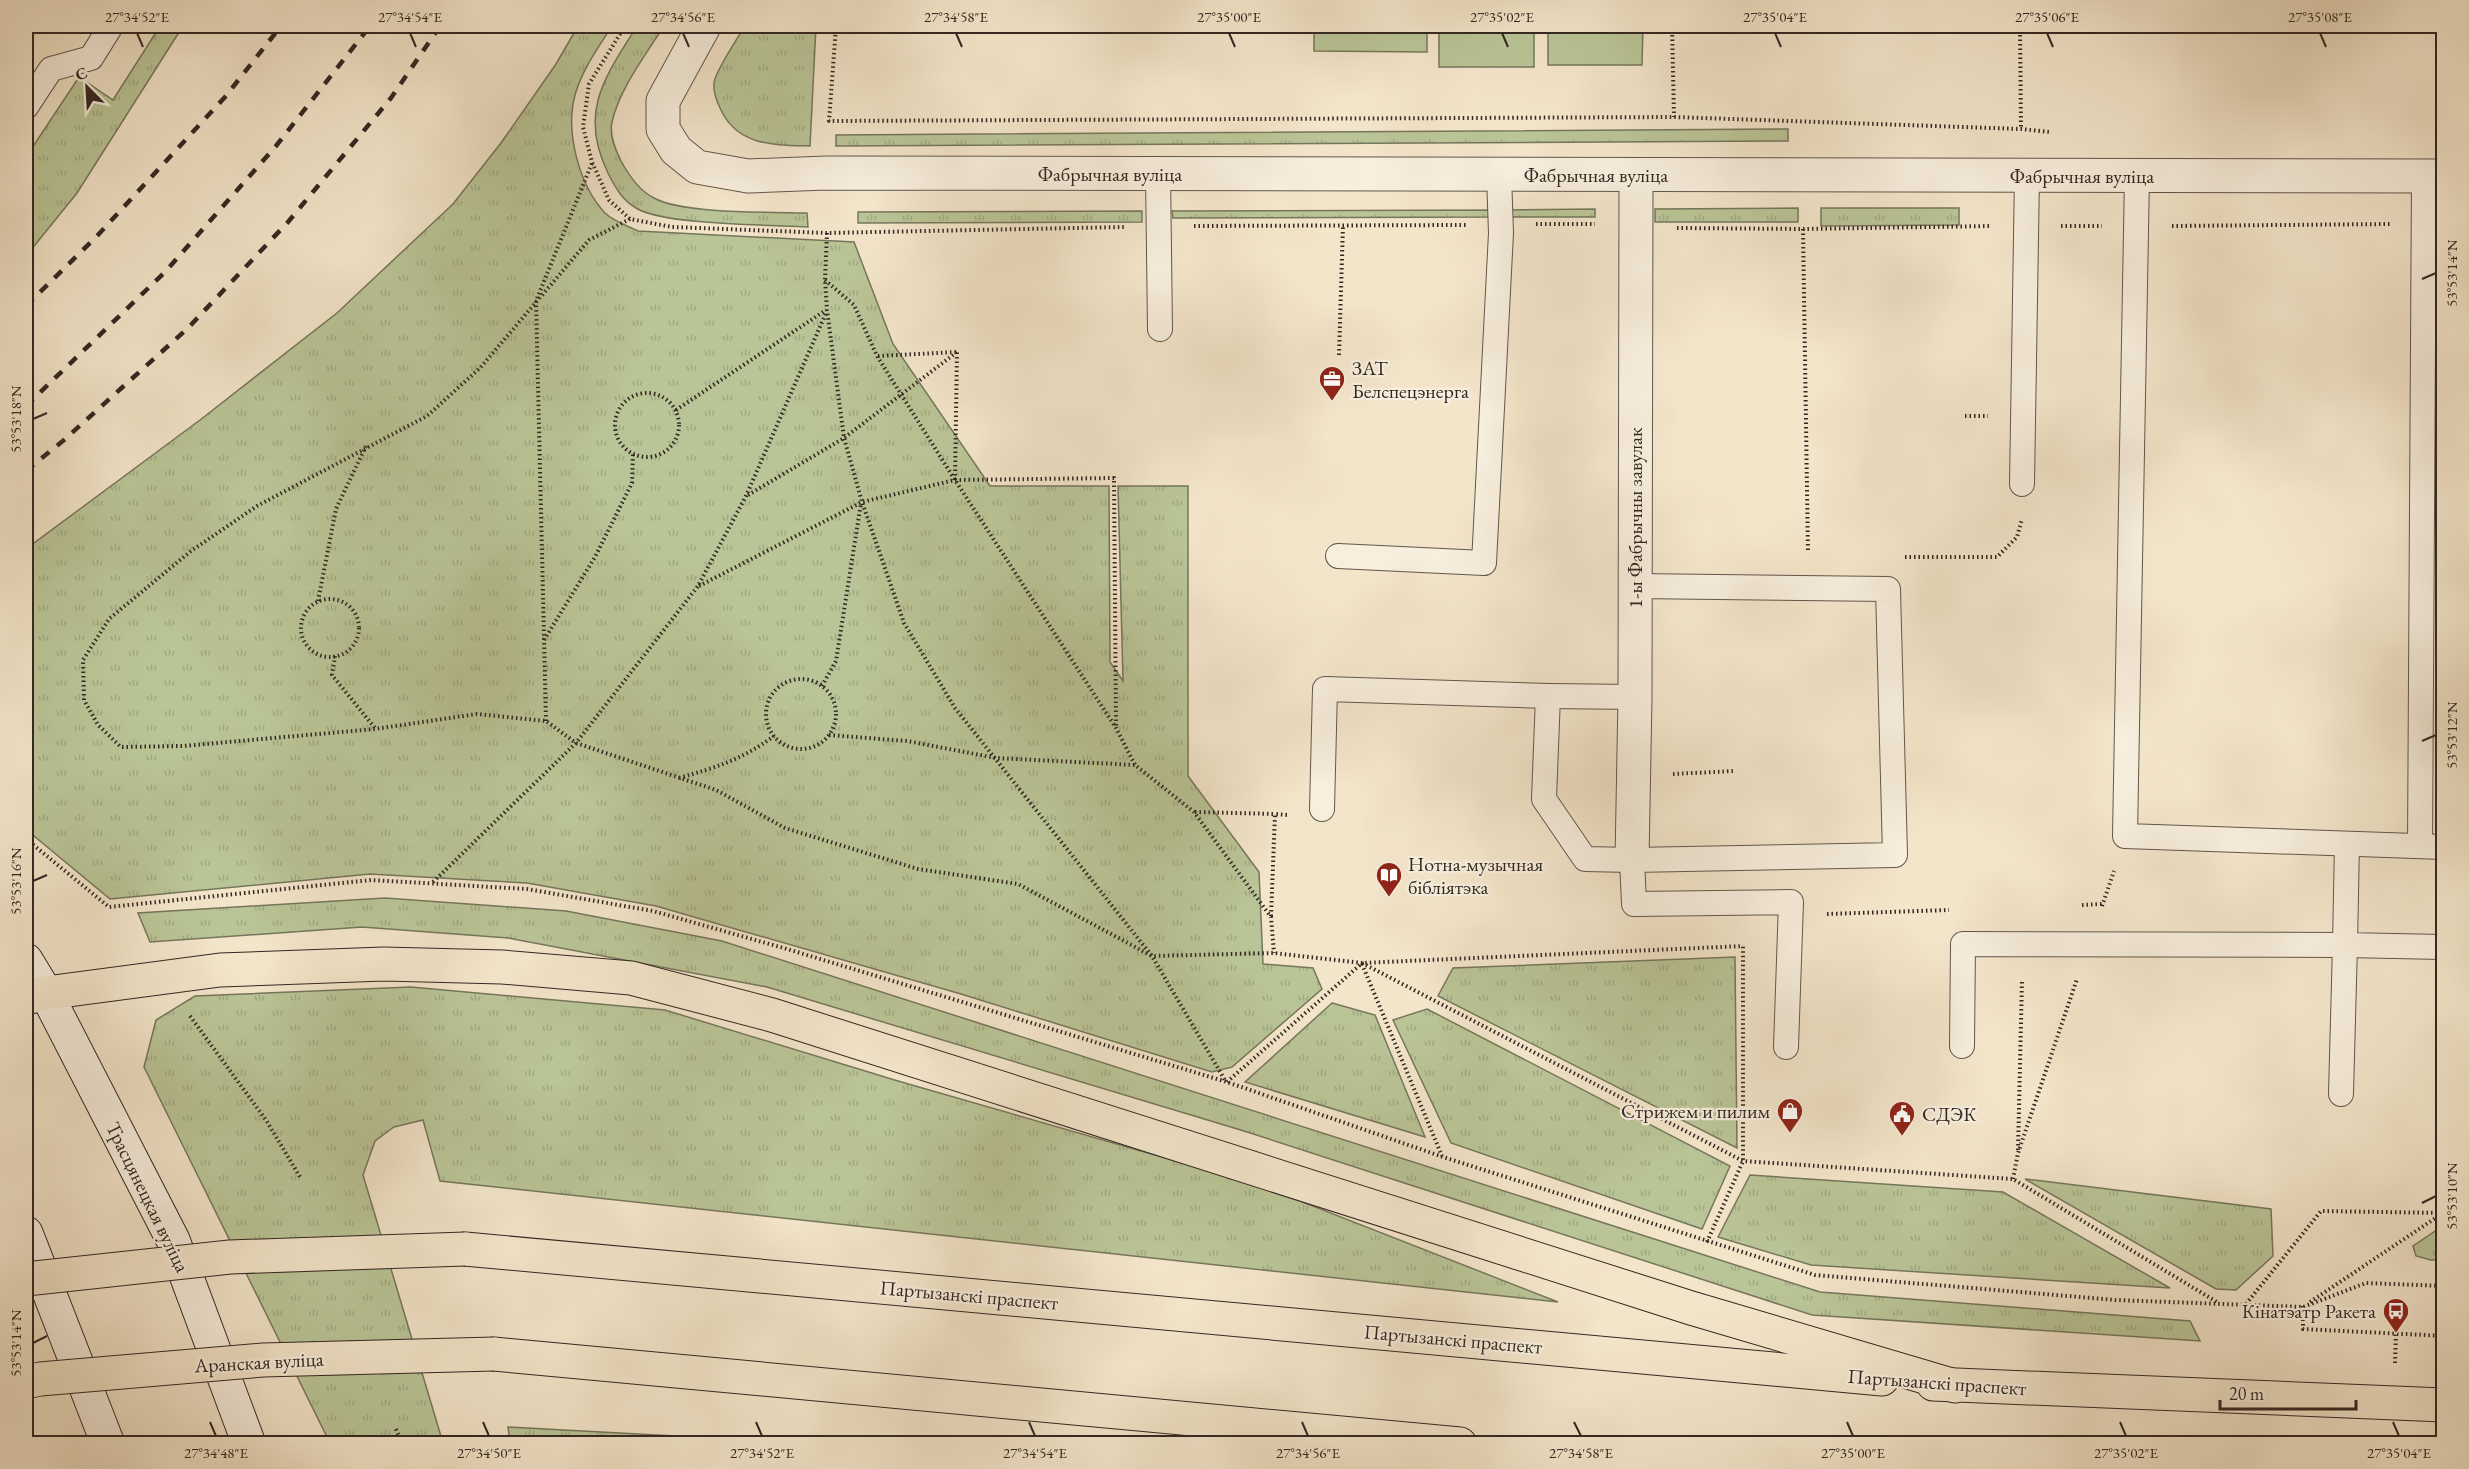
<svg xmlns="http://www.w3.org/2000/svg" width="2469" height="1469" font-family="'EB Garamond',serif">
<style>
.grass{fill:url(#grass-tufts);stroke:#76765c;stroke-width:1.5}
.garden{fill:#bac597;stroke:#76765c;stroke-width:1.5}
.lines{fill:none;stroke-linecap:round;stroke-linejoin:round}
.service-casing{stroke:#63564c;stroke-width:26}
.minor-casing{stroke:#63564c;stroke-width:35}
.secondary-casing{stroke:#332722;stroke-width:35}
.primary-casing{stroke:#332722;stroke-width:35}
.path{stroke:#332722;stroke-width:4;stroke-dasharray:1.5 3;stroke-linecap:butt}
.service{stroke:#f7eedd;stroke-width:24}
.minor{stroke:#f7eedd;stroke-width:33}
.secondary{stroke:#f7eedd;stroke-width:33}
.primary{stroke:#f3e5ca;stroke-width:33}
.rail{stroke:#332722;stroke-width:4.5;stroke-dasharray:10 10;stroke-linecap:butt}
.primary-bridge-casing{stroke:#332722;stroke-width:35;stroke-linecap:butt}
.primary-bridge{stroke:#f3e5ca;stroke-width:33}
.ticks{fill:none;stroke:#332722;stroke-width:2}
.labels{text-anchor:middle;stroke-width:4.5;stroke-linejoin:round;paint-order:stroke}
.street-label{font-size:20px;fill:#332722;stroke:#f7eedd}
.poi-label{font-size:20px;fill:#332722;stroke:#f7eedd;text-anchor:start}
.neatline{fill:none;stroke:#332722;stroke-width:2}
.ticks-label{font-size:15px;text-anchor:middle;fill:#332722}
</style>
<defs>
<pattern id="grass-tufts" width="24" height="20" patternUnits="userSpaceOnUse" patternTransform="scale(1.5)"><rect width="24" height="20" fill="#bac597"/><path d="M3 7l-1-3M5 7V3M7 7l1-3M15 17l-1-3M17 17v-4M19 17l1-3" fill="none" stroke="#a0a982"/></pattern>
</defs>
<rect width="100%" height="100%" fill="#f3e5ca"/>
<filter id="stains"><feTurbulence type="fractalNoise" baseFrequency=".00333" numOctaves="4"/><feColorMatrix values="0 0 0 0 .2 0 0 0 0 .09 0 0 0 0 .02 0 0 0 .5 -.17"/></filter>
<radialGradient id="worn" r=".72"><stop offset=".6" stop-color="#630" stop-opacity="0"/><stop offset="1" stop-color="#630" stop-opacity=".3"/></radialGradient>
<g class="grass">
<path d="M160 26H183L77 193 26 256V157L79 77 113 100Z"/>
<path d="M578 26H612C598 48 582 70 575 95 565 132 579 185 605 213 613 221 628 226 638 231L854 242 893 344 990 486H1109L1110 662 1123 681 1118 486H1188V776L1259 872 1263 964 1313 968 1322 989 1232 1067 1212 1072 961 994 656 906 527 883 370 874 110 899 34 836 26 825V549L200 420 337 313 453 204 501 143 556 64Z"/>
<path d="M637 26H664C646 54 619 90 612 122 609 135 615 149 621 161 628 174 640 191 654 198 682 214 772 212 807 213L808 227C772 225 662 225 636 208 622 200 615 187 608 173 578 112 605 77 637 26Z"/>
<path d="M745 26H816L810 146C774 145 738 146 721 110 717 102 713 92 714 83 715 72 738 37 745 26Z"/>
<path d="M1788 129V141L836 146V135Z"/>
<path d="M1798 208V222H1655V209Z"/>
<path d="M1821 208H1959V225L1821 226Z"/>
<path d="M1595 209V217H1505V210Z"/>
<path d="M1497 210V217L1173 218 1172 211Z"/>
<path d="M1142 211V222L858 223V212Z"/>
<path d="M385 898 566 911 722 941 1820 1292 2190 1321 2200 1341 1812 1315 1244 1131 767 987 508 938 362 927 150 942 138 913Z"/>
<path d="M1735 957 1737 1148 1438 996 1453 968Z"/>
<path d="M411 987 665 1010 898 1081 1259 1185 1558 1302 440 1181 423 1120 394 1127 375 1141 363 1175 443 1443H330L144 1067 156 1020 195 996Z"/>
<path d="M1332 1003 1375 1015 1425 1137 1245 1082Z"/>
<path d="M1427 1009 1730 1166 1702 1229 1451 1143 1393 1020Z"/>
<path d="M1750 1175 2003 1192 2170 1288 1811 1265 1718 1237Z"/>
<path d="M2025 1179 2271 1209 2273 1256 2236 1290 2216 1289Z"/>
<path d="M2441 1227 2443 1228V1260H2431L2416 1256 2413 1246Z"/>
<path d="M508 1427 804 1443H510Z"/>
</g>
<g class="garden">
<path d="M1314 26H1427V52L1314 51Z"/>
<rect x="1439" y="26" width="95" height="41"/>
<path d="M1548 26H1643L1642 65H1548Z"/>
</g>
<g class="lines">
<g class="service-casing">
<g id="service">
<path d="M26 107 51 69 91 58 111 26"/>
<path d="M1158 174 1160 329"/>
<path d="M2137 176 2125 836 2444 847"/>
<path d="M2022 484 2027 176"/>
<path d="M1338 556 1484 563 1501 233 1499 175"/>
<path d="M1548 696 1635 697"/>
<path d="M1322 809 1325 689 1548 696 1544 799 1585 859 1632 860 1895 855 1888 589 1635 586"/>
<path d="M2347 844 2345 945 2444 947"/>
<path d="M2420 846 2424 176"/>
<path d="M1632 860 1634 904 1791 902 1786 1047"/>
<path d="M1962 1046 1963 944 2345 945 2341 1094"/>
</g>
</g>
<g class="minor-casing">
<g id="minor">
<path d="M704 26 663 101V129L676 150 697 167 748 176 826 173 2444 176"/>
<path d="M1632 860 1635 697 1636 175"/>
</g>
</g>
<g class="secondary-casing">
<g id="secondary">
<path d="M26 960 46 993 173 1240 249 1444"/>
<path d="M26 1233 108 1444"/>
</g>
</g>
<g class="primary-casing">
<g id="primary">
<path d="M26 998 46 993 220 970 384 964 502 967 631 978 772 1015 1691 1308 1955 1386"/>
<path d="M465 1249 1882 1379"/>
<path d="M494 1354 1460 1444"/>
<path d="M1933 1384 2444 1405"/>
</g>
</g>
<g class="path">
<path d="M625 26 589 84 583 127 592 162 609 200 630 219 672 227 827 233 1124 227"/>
<path d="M836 26 829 121 1674 117 2021 129 2050 132"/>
<path d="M1672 26 1674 117"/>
<path d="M2020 26 2021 129"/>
<path d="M630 219 589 240 480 368 427 416 257 506 191 551 109 619 83 660 84 700 98 725 121 747 183 746 375 729 477 714 546 721 576 743 716 790 785 828 918 869 1018 884 1152 956 1226 1082"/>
<path d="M1536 224H1595"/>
<path d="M1194 226 1466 225"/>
<path d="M2061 226H2102"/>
<path d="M2172 226 2390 224"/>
<path d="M1677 228 1803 229 1991 226"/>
<path d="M1803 229 1808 553"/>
<path d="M827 233 825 280 827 310 844 438 862 502 904 623 955 708 1152 956 1274 953 1362 963 1743 946"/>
<path d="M825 280 854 305 877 356 955 480 1116 728 1135 765 1194 812 1271 917 1274 953"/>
<path d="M1339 355 1343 225"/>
<path d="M878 356 957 352"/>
<circle cx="647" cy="425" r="32"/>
<path d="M676 410 826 310"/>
<path d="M1965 416H1988"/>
<path d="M955 480 957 352"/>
<path d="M748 495 844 438 957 352"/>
<path d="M1905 557H1997L2017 537 2022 519"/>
<path d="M699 586 862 502 955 480 1114 478 1116 726"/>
<circle cx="330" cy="628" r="29"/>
<path d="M318 601 336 509 366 446"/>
<path d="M544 640 595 557 632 483 633 454"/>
<path d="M335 656 332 675 375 728"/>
<circle cx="801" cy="714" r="35"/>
<path d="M822 686 836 661 861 503"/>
<path d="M546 721 536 301 592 163"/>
<path d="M829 735 907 741 996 758 1135 765"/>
<path d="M1673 774 1734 771"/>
<path d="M679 778C717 767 741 760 774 736"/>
<path d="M1195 812 1275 814"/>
<path d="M26 839 109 907 371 880 527 889 653 911 787 949 1227 1082 1443 1157 1815 1275 2116 1300 2303 1307 2366 1283 2444 1286"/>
<path d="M433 882 576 743 698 586 746 496 826 313"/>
<path d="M2082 905 2102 904"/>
<path d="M2102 906 2114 871"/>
<path d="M1827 914 1949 910"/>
<path d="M1271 916 1275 814 1288 815"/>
<path d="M1362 963 1743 1161 2013 1179 2217 1302"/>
<path d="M1362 964 1442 1156"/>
<path d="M190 1016 266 1120 300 1177"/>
<path d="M1227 1082 1361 964"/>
<path d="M2018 1150 2022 980"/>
<path d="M2013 1179 2018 1153 2077 979"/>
<path d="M1707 1242 1743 1161V945"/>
<path d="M2310 1302 2443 1213"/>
<path d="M2246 1304 2321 1211 2443 1213"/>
<path d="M2303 1306V1329L2444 1336"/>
<path d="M2395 1363 2396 1334"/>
<path d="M396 1429 402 1444"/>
</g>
<use href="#service" class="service"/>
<use href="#minor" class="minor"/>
<use href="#secondary" class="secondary"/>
<use href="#primary" class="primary"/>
<g class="rail">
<path d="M26 306 97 236 225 97 281 26"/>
<path d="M26 406 166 271 276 146 370 26"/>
<path d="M26 471 64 440 188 328 288 222 391 98 440 26"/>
</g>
<g class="primary-bridge-casing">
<g id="primary-bridge">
<path d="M26 1279 230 1257 465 1249"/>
<path d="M26 1382 40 1379 263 1360 494 1354"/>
</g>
</g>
<use href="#primary-bridge" class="primary-bridge"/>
</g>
<path class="ticks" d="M137 33 143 47M410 33 416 47M683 33 689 47M956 33 962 47M1229 33 1235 47M1502 33 1508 47M1775 33 1781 47M2047 33 2053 47M2320 33 2326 47M2422 279 2436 273M33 419 47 413M2422 741 2436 735M33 881 47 875M2422 1203 2436 1196M33 1343 47 1336M210 1422 216 1436M483 1422 489 1436M756 1422 762 1436M1029 1422 1035 1436M1302 1422 1308 1436M1574 1422 1581 1436M1847 1422 1853 1436M2120 1422 2126 1436M2393 1422 2399 1436"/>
<defs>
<g id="office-pin" transform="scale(1.35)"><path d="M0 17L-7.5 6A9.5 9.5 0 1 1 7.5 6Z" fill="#8f2418" stroke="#f7eedd"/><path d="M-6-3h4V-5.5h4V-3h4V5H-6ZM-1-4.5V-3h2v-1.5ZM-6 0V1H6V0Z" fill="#fff"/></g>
<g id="library-pin" transform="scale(1.35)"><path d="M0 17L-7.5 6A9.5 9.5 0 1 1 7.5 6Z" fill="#8f2418" stroke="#f7eedd"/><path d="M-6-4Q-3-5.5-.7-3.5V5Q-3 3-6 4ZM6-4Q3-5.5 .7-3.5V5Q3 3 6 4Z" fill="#fff"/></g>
<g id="shop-pin" transform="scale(1.35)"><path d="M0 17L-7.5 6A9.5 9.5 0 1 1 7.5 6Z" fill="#8f2418" stroke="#f7eedd"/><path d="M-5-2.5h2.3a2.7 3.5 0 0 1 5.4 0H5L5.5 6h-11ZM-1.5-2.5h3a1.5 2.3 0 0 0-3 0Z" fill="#fff"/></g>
<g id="civic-pin" transform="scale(1.35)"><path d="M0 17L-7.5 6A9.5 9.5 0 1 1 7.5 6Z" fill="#8f2418" stroke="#f7eedd"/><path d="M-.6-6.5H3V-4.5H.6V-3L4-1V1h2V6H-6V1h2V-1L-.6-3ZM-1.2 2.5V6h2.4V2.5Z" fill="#fff"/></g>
<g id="bus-pin" transform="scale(1.35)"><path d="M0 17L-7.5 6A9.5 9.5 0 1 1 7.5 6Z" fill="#8f2418" stroke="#f7eedd"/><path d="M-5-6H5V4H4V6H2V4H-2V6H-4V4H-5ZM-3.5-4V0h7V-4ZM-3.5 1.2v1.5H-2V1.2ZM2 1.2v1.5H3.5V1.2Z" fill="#fff"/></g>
</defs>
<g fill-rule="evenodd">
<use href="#office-pin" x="1332" y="379"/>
<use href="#library-pin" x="1389" y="875"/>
<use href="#shop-pin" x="1790" y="1111"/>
<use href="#civic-pin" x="1902" y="1114"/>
<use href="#bus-pin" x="2396" y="1311"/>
</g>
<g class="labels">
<g class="street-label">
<text x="1110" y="181">Фабрычная вуліца</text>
<text x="1596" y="182">Фабрычная вуліца</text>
<text x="2082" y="183">Фабрычная вуліца</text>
<text transform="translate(1635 518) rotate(-90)" y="7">1-ы Фабрычны завулак</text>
<text transform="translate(148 1197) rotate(64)" y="7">Трасцянецкая вуліца</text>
<text transform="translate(969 1295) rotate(5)" y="7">Партызанскі праспект</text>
<text transform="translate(1453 1339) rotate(5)" y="7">Партызанскі праспект</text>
<text transform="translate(259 1362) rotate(-3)" y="7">Аранская вуліца</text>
<text transform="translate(1937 1382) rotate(4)" y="7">Партызанскі праспект</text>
</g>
<g class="poi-label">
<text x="1352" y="375">ЗАТ<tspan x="1352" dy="23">Белспецэнерга</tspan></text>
<text x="1408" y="871">Нотна-музычная<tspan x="1408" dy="23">бібліятэка</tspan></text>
<text x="1770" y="1118" text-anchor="end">Стрижем и пилим</text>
<text x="1922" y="1121">СДЭК</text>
<text x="2376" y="1318" text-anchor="end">Кінатэатр Ракета</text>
</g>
</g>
<rect width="2469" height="1469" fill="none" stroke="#f3e5ca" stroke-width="66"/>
<g transform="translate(87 87) rotate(336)" stroke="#f7eedd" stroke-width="4.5" paint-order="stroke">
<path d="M0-4.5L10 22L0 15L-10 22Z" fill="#332722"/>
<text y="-9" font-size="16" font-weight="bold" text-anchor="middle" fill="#332722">С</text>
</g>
<path d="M2220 1400v9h136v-9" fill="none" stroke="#332722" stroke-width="3"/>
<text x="2229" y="1400" font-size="18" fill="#332722" stroke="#f7eedd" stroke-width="4.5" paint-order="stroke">20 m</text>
<rect x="33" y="33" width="2403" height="1403" class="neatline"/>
<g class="ticks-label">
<text x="137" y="22">27°34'52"E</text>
<text x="410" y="22">27°34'54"E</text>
<text x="683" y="22">27°34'56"E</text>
<text x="956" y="22">27°34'58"E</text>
<text x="1229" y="22">27°35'00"E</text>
<text x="1502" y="22">27°35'02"E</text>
<text x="1775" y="22">27°35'04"E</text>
<text x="2047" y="22">27°35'06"E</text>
<text x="2320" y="22">27°35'08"E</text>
<text transform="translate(2452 273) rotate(-90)" y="5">53°53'14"N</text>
<text transform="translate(16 419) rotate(-90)" y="5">53°53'18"N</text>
<text transform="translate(2452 735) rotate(-90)" y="5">53°53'12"N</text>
<text transform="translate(16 881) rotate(-90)" y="5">53°53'16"N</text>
<text transform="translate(2452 1196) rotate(-90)" y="5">53°53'10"N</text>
<text transform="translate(16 1343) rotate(-90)" y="5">53°53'14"N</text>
<text x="216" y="1458">27°34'48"E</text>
<text x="489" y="1458">27°34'50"E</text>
<text x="762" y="1458">27°34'52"E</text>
<text x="1035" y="1458">27°34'54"E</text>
<text x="1308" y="1458">27°34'56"E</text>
<text x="1581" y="1458">27°34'58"E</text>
<text x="1853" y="1458">27°35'00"E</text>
<text x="2126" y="1458">27°35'02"E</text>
<text x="2399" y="1458">27°35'04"E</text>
</g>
<rect width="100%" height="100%" filter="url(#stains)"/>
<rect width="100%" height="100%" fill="url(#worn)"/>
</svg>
